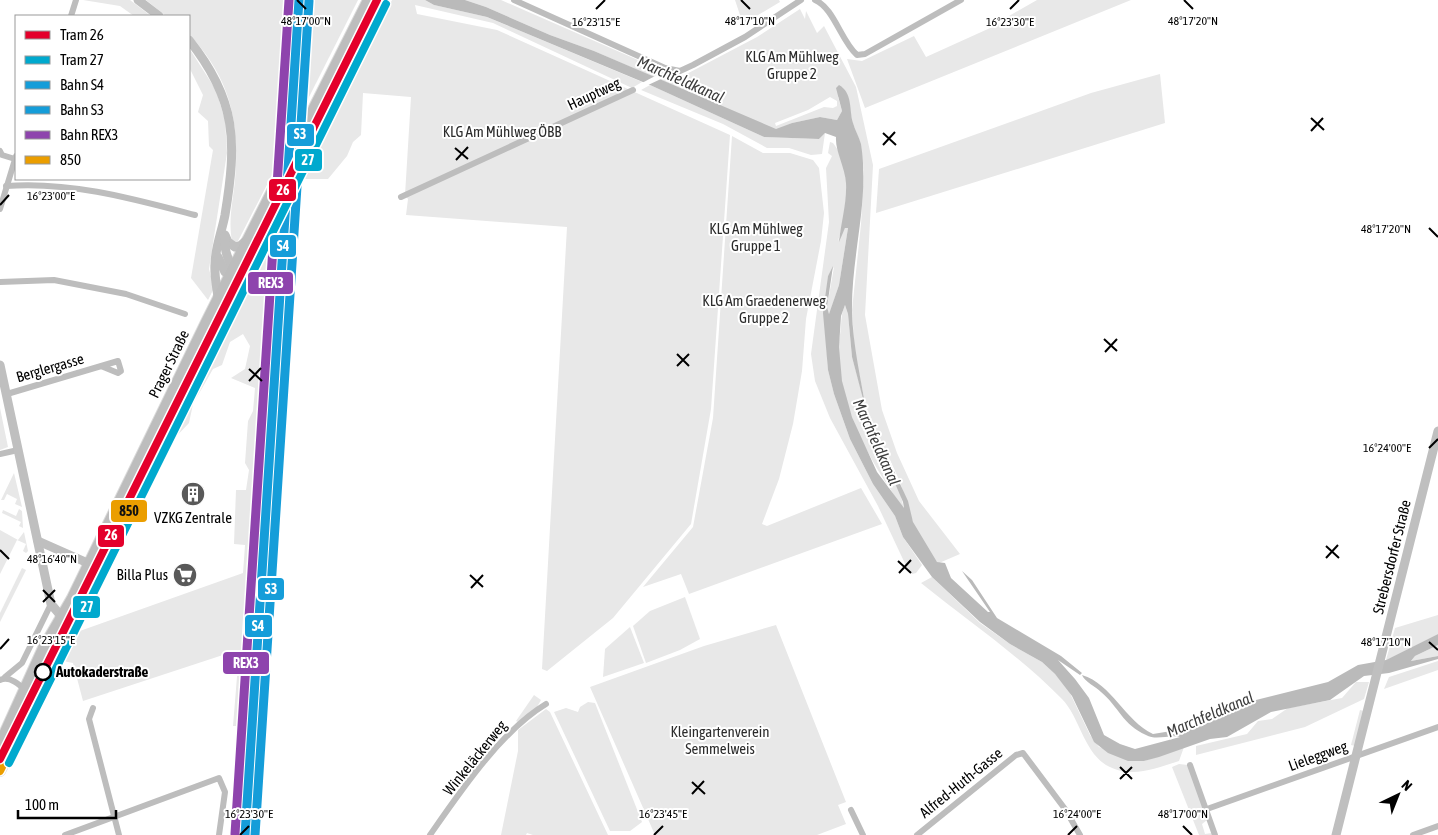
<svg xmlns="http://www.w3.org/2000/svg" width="1438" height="835" font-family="'Asap Condensed',sans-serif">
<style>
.green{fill:#e8e8e8;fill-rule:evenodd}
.water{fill:#bababa}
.pier{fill:#fff}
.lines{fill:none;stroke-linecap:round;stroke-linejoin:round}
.primary-casing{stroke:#dbdbdb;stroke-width:12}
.street{stroke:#bdbdbd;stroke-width:6}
.secondary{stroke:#bfbfbf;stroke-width:9}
.primary{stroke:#bdbdbd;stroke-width:10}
.rail{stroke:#bdbdbd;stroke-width:2;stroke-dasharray:8 2.5 1 2.5;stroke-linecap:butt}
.bus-1-casing{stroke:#fff;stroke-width:11}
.bus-1{stroke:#eb9e00;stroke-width:8}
.rail-1-casing{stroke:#fff;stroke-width:12}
.rail-2-casing{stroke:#fff;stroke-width:12}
.rail-3-casing{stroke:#fff;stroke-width:12}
.rail-1{stroke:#159dd9;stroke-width:9}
.rail-2{stroke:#159dd9;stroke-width:9}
.rail-3{stroke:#8e44ad;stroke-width:9}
.tram-1-casing{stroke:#fff;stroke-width:11}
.tram-2-casing{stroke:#fff;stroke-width:11}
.tram-1{stroke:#e4002b;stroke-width:8}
.tram-2{stroke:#00a9ce;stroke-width:8}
.ticks{fill:none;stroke:#000;stroke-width:2}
.stop-dot{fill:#fff;stroke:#000;stroke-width:2.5}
.labels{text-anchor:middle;stroke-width:4;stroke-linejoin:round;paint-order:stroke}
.park-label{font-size:15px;fill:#2c2c2c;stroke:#fff}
.street-label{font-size:15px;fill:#000;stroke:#fff}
.poi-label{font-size:15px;fill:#000;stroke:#fff}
.stop-label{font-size:15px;font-weight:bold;fill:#000;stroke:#fff;text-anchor:start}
.water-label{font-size:16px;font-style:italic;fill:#3d3d3d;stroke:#fff}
.ticks-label{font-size:12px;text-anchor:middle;fill:#000;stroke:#fff;stroke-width:4;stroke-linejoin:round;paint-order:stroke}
.line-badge{stroke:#fff;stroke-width:2}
.badge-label{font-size:14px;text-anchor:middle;font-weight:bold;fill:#fff}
.pale-badge-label{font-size:14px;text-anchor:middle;font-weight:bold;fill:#111}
</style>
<rect width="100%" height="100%" fill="#fff"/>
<g class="green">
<path d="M83 0H130L151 16H134L120 6Z"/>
<path d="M146 0H291L289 142 237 243 232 241C228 220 233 201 235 180 240 121 230 78 189 34V16H166Z"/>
<path d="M310 0H358L306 103Z"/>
<path d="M392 0H425L434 5 487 17 642 82 632 88 493 23 415 5 417 14 497 30 730 135 711 409 691 524 613 618 547 671 542 669 567 227 406 215 408 199 405 195 411 97 363 93 361 135 353 142 347 156 328 179H303Z"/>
<path d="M465 0H501L679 78 757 37 800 9 805 19 806 11 817 33 824 26 856 87 873 165 865 315 882 410 897 453 919 501 960 554 939 563C917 552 908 501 899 480 890 459 879 437 869 417L900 492 904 509C898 505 895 497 891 490 863 450 831 384 840 335 842 324 840 316 845 305L848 314 852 357 867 411 855 355 852 310 861 224 864 170 860 142 852 121 848 96 838 97 842 111 837 120 820 117 792 123 776 130 594 51 550 35 486 7ZM830 97 837 101V106L833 108 824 107 776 126 775 123 808 110Z"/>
<path d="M735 0H779L780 2 743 24Z"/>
<path d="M1037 0H1131L865 108 847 59 862 61 914 36 926 57 1010 19 1009 16Z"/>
<path d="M189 48 216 90 225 120 227 153 209 269 214 288 208 300 191 278 213 150 209 146 208 121 198 112 203 95 189 67Z"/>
<path d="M1160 74 1165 123 876 213 879 169 1091 93Z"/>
<path d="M650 85 764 137 819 139 825 133 822 154 811 155 789 148H767L723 124 641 90Z"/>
<path d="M732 136 763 153H790L813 160 819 168 824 213 821 241 806 319 802 371 793 424 779 479 762 524 767 526 861 488 882 524 689 594 681 574 643 587 693 527 713 418Z"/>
<path d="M830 142 833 143C853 168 847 212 838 241L845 228H848L839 285 829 315 827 307 834 267 828 276 825 325 828 370 834 394 850 439 873 484 895 516 903 537 922 565 916 573 912 574 908 570 878 506 830 418 815 381 811 354 829 222 826 168 832 156 828 153Z"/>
<path d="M283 214 251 694 244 726H233L239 652 229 653 83 701 73 663 63 661 77 632 243 573 245 545 234 544 236 490H246L249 470 245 463 248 421 253 411 255 388 231 378 245 369 250 346 243 334 230 342 222 365 213 369 193 404 189 423 171 442Z"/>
<path d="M0 408 8 447 0 450Z"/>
<path d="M14 473 22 507 15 504 17 499 7 494 4 500H1Z"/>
<path d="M19 509 22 511 23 528 19 526 21 522 2 513 3 510 16 516Z"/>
<path d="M0 530 18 540 24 532 28 551 26 553 23 551 26 544 17 540 0 574Z"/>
<path d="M22 568 26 570 0 622V613Z"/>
<path d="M932 577 980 623 1010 644 1042 662 1055 674 1067 687 1090 735 1099 747 1144 761 1184 747 1179 761C1154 769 1131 779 1106 765 1083 750 1080 718 1062 699 1020 656 968 621 921 583Z"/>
<path d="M685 597 700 639 680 650 646 663 633 626 650 611Z"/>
<path d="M1438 615V634L1386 660 1395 628Z"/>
<path d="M776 625 846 802 838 805 846 824 817 835H655L590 687 704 646Z"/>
<path d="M630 627 644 663 603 677 605 649Z"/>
<path d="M1438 645V656L1411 661 1415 656Z"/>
<path d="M1438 661V670L1384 689 1389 677Z"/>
<path d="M1356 682H1369L1364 699 1305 727 1196 755V746L1247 734 1258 721 1272 719 1288 708 1342 698Z"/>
<path d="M534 695 541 700 537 707 518 722 516 721Z"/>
<path d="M588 702 595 703 642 822 630 831H610L554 712 566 708 578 712 580 707Z"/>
<path d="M546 709 550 712 608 835H533L527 833 526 835H501L518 751V730Z"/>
<path d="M1360 710 1364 711 1355 746 1351 745Z"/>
<path d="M1179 764 1188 765 1207 820 1202 824 1205 834 1212 833 1213 835H1199L1172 767Z"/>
</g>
<path class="water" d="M425 0H465L486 7 550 35 594 51 776 129 792 123 820 117 837 120 842 111 836 88 839 85C853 93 849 110 853 123 855 130 859 137 861 144 870 201 851 255 852 312 853 346 861 380 867 414L852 357 848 314 845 305 841 316 839 347 842 381 852 417 877 472 904 508 903 502 871 427 869 417 908 501 913 522 937 562 945 563 951 578 988 612H990L962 571 972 580 997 618 1061 656 1082 673 1080 675 1058 660 1075 679 1089 698 1104 735 1120 744 1135 749 1180 737C1169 734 1157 741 1146 735 1123 725 1118 706 1101 692 1096 687 1084 681 1082 675 1112 684 1125 721 1153 734L1202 726 1240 704 1328 682 1358 665 1386 660 1438 634V645L1415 656 1411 661 1438 656V659L1389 673 1364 676 1330 700 1271 712 1227 737 1210 739 1159 757 1144 761H1128L1108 753 1094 742 1072 696 1055 674 1042 662 1010 644 980 622 932 577 903 537 895 516 873 484 850 439 834 394 828 370 823 313 828 276 833 266 827 307 829 314 839 285 848 228H845L839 242C841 222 847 203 846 183 845 167 835 151 836 137L825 133 819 139 764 137 650 85 487 17 434 5Z"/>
<path class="pier" d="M657 75 663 78 646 86 640 84Z"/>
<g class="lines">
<g class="primary-casing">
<g id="primary">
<path d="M0 743 43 648 72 598 207 320 368 0"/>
<path d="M0 771 45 684 125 515 382 0"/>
</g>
</g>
<g class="street">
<path d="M514 0 665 68 680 71 693 65 745 37 801 0"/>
<path d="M815 0C834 8 841 41 857 55L865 54 961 0"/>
<path d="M71 16 76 0"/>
<path d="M0 151 2 155 15 159"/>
<path d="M6 186C70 181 134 199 195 215"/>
<path d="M401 197 633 90"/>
<path d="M0 209 16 156"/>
<path d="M0 282 54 280 126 294 185 314"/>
<path d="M7 394 118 361 121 371 118 373 101 366"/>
<path d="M0 454 18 450"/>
<path d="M5 677 22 663 51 604"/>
<path d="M0 680C13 674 26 692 37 700"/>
<path d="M93 708 89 719 119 835"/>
<path d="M1190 765 1215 835"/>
<path d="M1207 809 1438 727"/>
<path d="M851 810 863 835"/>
<path d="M65 835 219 778 225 792 219 835"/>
<path d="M430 835C460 792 501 731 546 704"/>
<path d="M917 835 1016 755 1023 753 1065 809 1080 835"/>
<path d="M1413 835 1438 826"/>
</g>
<g class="secondary">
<path d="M138 0 159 16"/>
<path d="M189 40C237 100 237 142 225 215 222 231 215 248 215 264 214 275 217 287 218 298"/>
<path d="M225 235 228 242 235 247 240 246 247 240"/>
<path d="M225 236C222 258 239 272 236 291"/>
<path d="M218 257 225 272 236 277"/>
<path d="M0 365 51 604 61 616 73 623"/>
<path d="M38 541 99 568"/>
<path d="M1336 835 1438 431"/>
</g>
<use href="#primary" class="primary"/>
<path class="rail" d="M292 115 291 68 294 0"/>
<g class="bus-1-casing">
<path id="bus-1" d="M0 771 382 0"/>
</g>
<use href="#bus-1" class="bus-1"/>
<g class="rail-1-casing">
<path id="rail-1" d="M245 835 299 0"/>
</g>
<g class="rail-2-casing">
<path id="rail-2" d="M255 835 309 1"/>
</g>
<g class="rail-3-casing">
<path id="rail-3" d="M235 834 289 0"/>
</g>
<use href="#rail-1" class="rail-1"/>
<use href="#rail-2" class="rail-2"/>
<use href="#rail-3" class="rail-3"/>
<g class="tram-1-casing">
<path id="tram-1" d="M0 759 377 0"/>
</g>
<g class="tram-2-casing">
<path id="tram-2" d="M9 763 386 4"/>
</g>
<use href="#tram-1" class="tram-1"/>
<use href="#tram-2" class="tram-2"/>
</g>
<path class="ticks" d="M297 0 306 9M741 0 750 9M1184 0 1193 9M596 9 605 0M1010 9 1019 0M1311 118 1324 130M1311 131 1323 118M883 133 896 145M883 145 895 132M455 148 468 159M456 160 468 147M0 205 9 195M1429 228 1438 237M1104 339 1117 351M1105 352 1117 339M677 354 689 366M677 366 689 354M249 369 262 381M249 381 261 368M1429 448 1438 439M1326 546 1339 558M0 550 9 559M1326 558 1338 545M898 561 911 573M899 573 911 560M470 575 483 587M471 588 483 575M43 590 55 602M43 602 55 590M1429 642 1438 650M0 649 9 639M1120 767 1132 779M1120 779 1132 767M692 782 705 794M692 794 704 781M1183 826 1192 835M240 835 249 826M654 835 663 826M1068 835 1077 826"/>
<defs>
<g id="building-disc" transform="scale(1.25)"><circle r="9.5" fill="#595959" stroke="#fff"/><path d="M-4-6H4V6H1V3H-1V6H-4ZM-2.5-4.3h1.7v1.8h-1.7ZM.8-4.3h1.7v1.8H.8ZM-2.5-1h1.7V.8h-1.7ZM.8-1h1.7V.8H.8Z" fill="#fff"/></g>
<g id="supermarket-disc" transform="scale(1.25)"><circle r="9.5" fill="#595959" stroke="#fff"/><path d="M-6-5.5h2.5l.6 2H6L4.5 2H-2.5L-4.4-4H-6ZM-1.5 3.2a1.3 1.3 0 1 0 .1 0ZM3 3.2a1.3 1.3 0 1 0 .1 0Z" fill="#fff"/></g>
</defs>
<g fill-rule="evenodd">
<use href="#building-disc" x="193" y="494"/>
<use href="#supermarket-disc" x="185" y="575"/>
</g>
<circle class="stop-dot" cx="43" cy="672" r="8"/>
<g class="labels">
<g class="park-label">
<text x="792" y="62">KLG Am Mühlweg<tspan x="792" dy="17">Gruppe 2</tspan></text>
<text x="502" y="137">KLG Am Mühlweg ÖBB</text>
<text x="756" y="234">KLG Am Mühlweg<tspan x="756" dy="17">Gruppe 1</tspan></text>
<text x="764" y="306">KLG Am Graedenerweg<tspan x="764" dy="17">Gruppe 2</tspan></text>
<text x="720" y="737">Kleingartenverein<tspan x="720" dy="17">Semmelweis</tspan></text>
</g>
<g class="street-label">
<text transform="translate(594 94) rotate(-25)" y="5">Hauptweg</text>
<text transform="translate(169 364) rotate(-64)" y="5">Prager Straße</text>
<text transform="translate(50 368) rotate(-16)" y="5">Berglergasse</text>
<text transform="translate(1392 557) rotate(-76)" y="5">Strebersdorfer Straße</text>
<text transform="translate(1318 756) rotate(-20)" y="5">Lieleggweg</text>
<text transform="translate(475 758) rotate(-51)" y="5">Winkeläckerweg</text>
<text transform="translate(961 783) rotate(-39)" y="5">Alfred-Huth-Gasse</text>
</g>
<g class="poi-label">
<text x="193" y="523">VZKG Zentrale</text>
<text x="168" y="580" text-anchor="end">Billa Plus</text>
</g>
<g class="stop-label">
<text x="56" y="677">Autokaderstraße</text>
</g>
<g class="water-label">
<text transform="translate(681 79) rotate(24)" y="6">Marchfeldkanal</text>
<text transform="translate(877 442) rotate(66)" y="6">Marchfeldkanal</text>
<text transform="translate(1210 714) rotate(-23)" y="6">Marchfeldkanal</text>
</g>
</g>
<g class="ticks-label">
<text x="1193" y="25">48°17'20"N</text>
<text x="306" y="25">48°17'00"N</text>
<text x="750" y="25">48°17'10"N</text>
<text x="596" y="26">16°23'15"E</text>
<text x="1010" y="26">16°23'30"E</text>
<text x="51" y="200">16°23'00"E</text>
<text x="1386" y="233">48°17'20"N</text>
<text x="1387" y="452">16°24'00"E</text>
<text x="52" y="563">48°16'40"N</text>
<text x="51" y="644">16°23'15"E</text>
<text x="1386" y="646">48°17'10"N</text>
<text x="249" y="818">16°23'30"E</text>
<text x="663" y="818">16°23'45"E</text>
<text x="1077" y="818">16°24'00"E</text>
<text x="1183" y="818">48°17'00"N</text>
</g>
<g class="line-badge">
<rect x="286" y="123" width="29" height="24" rx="5" fill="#159dd9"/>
<rect x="294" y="148" width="29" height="24" rx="5" fill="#00a9ce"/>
<rect x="268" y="178" width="29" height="24" rx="5" fill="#e4002b"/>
<rect x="269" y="234" width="28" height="24" rx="5" fill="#159dd9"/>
<rect x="247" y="271" width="47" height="24" rx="5" fill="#8e44ad"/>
<rect x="110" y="499" width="38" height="24" rx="5" fill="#eb9e00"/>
<rect x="97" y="524" width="28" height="24" rx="5" fill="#e4002b"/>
<rect x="257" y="577" width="28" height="24" rx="5" fill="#159dd9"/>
<rect x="72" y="595" width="29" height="24" rx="5" fill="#00a9ce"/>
<rect x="244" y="614" width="29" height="24" rx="5" fill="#159dd9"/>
<rect x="222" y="651" width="48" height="24" rx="5" fill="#8e44ad"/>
</g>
<g class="badge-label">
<text x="300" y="139">S3</text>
<text x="308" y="165">27</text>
<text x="283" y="195">26</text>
<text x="283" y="251">S4</text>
<text x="271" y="288">REX3</text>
<text x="111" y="540">26</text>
<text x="271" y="594">S3</text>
<text x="87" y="612">27</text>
<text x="258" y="631">S4</text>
<text x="246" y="668">REX3</text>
</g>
<g class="pale-badge-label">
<text x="129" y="516">850</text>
</g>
<rect x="15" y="15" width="175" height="165" fill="#ffffff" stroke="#999999"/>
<rect x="25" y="31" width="25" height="8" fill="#e4002b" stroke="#999999"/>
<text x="60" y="40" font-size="15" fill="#000000">Tram 26</text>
<rect x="25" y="56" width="25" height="8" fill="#00a9ce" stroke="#999999"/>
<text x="60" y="65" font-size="15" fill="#000000">Tram 27</text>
<rect x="25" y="81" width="25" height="8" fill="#159dd9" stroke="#999999"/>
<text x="60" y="90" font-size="15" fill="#000000">Bahn S4</text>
<rect x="25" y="106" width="25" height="8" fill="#159dd9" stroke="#999999"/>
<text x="60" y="115" font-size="15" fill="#000000">Bahn S3</text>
<rect x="25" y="131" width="25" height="8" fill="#8e44ad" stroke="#999999"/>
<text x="60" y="140" font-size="15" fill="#000000">Bahn REX3</text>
<rect x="25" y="156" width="25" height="8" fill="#eb9e00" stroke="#999999"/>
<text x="60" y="165" font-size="15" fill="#000000">850</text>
<g transform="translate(1398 795) rotate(43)" stroke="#ffffff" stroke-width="4" paint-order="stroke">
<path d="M0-4L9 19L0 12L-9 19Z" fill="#000000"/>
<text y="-8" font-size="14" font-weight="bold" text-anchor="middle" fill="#000000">N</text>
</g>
<path d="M18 810v8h98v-8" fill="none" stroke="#000000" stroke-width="2.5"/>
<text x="25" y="810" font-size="15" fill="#000000" stroke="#ffffff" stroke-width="4" paint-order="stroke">100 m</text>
</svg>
